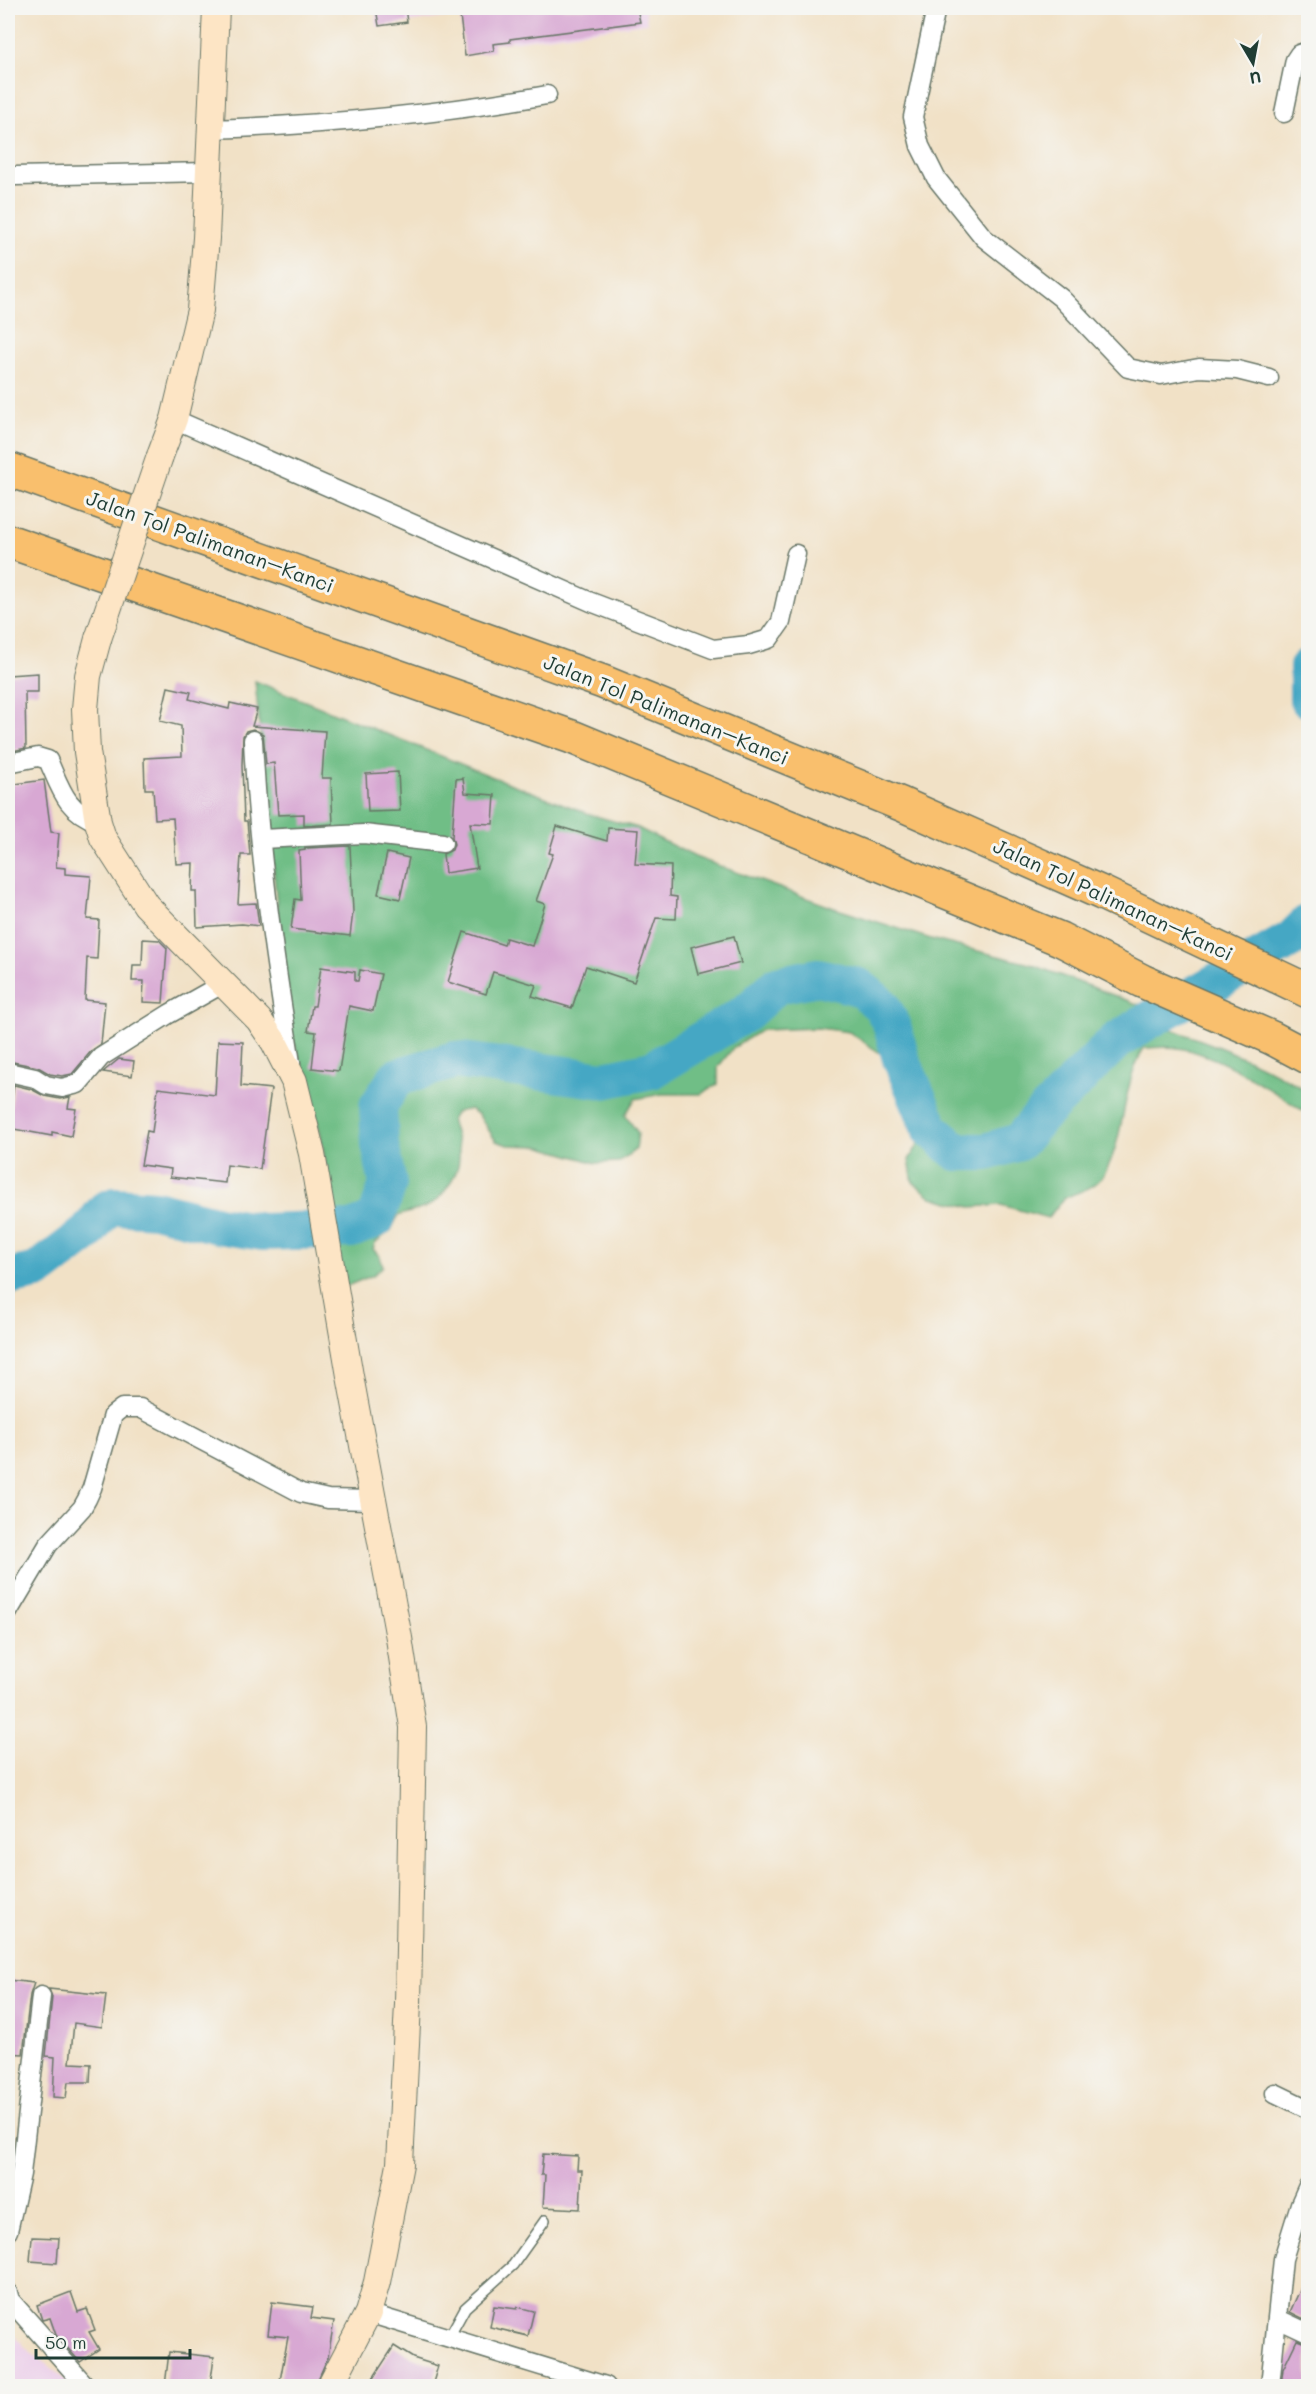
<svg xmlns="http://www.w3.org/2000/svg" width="1316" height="2394" font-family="Mali,sans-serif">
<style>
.built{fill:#ecd1ea}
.forest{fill:#70be86;stroke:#487e5d;stroke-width:1.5}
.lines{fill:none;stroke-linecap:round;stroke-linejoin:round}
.river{stroke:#44a7c4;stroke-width:38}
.building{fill:#d8a8d3}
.lane-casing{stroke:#687667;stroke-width:12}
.street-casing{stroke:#687667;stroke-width:21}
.secondary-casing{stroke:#687667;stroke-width:28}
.highway-casing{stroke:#687667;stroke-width:36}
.lane{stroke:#fff;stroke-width:9}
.street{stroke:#fff;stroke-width:18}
.secondary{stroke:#fde5c5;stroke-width:26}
.highway{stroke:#f9bf6d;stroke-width:33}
.secondary-bridge-casing{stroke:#687667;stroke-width:28;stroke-linecap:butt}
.secondary-bridge{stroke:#fde5c5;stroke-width:26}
.labels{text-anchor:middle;stroke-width:6;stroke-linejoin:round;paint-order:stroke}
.street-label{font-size:20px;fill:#1f3d34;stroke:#f6f6f2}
</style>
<rect width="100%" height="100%" fill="#f6f6f2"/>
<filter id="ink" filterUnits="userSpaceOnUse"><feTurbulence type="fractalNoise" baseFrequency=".0167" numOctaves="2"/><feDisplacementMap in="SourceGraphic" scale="12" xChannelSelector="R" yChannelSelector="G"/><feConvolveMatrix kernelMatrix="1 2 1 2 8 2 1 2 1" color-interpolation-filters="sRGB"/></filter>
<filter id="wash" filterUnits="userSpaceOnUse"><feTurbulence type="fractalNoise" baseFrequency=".008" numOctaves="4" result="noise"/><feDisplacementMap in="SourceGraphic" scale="24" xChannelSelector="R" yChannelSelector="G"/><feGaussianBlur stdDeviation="1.35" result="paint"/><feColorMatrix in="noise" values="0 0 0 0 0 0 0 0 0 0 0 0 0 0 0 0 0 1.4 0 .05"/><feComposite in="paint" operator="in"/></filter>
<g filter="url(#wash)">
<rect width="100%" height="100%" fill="#f1e1c6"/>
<g class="built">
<path d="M375 8H645L647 23 511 42 506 9 377 27Z"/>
<path d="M8 2326 25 2347 73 2386 26 2385 8 2382Z"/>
</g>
<g class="forest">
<path d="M255 681 488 775 592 815 638 828 695 857 834 908 934 940 1030 964 1145 1007 1141 1014 1109 1035 1034 1110 1014 1134 984 1143H961L939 1124 910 1055 901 1022 889 1000 863 979 819 967 772 976 740 1005 648 1061 604 1070 454 1051 391 1069 369 1103 370 1146 378 1184 368 1212 350 1219 337 1217 331 1201 321 1136 312 1100 289 1027Z"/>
<path d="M818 986C874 1001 877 1006 893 1062L849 1032 818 1028 761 1030 733 1048 718 1067V1084L701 1094H662L635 1099 625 1115 638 1133 636 1149 619 1162 596 1163 538 1146 508 1145 496 1141 478 1114 470 1109 456 1112 451 1120C460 1147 465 1165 447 1188 443 1194 437 1201 430 1205 421 1210 408 1212 398 1216L391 1230 375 1243 373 1249 380 1257 383 1266 373 1275 340 1289 333 1250 342 1242 383 1226 397 1185 389 1144 388 1108 403 1085 456 1070 604 1089 655 1079 751 1020 781 993Z"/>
<path d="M1166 1028C1216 1044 1264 1064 1308 1092V1114C1271 1090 1212 1048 1167 1047 1159 1047 1151 1048 1144 1048 1122 1085 1126 1130 1107 1169 1097 1189 1084 1189 1067 1197 1059 1201 1054 1212 1048 1218L1001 1205 971 1207 946 1201 932 1197 913 1182 909 1160 924 1135 954 1161 987 1162 1024 1150 1048 1122 1121 1049 1150 1030Z"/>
</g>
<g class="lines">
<g class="river">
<path d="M1308 667V699"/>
<path d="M8 1277 37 1271 87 1233 105 1210 115 1206 155 1209 218 1225 263 1232 352 1229 376 1219 388 1184 380 1145 378 1106 397 1077 455 1060 604 1080 652 1070 746 1013 777 985 818 977 859 987 882 1006 892 1026 901 1059 931 1129 957 1152H986L1019 1142 1041 1116 1115 1042 1146 1022 1292 939 1308 923"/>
</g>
</g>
<g id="blocks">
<g class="building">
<path d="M376 8H405L407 22 379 26Z"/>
<path d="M459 8H637L640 22 510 39V42L493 44 494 51 465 56Z"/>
<path d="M38 673V692H25L26 748 8 752V675Z"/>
<path d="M168 687 191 692 189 699 229 709 230 703 257 709 252 726 325 731 322 778H331L333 824 304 826V814L278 815 274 763 266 764 263 734 253 729 246 731 243 736 242 765 244 821H247L250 855H241L238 904 256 903 259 926 242 924 197 927 196 891H192L193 863 176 864 173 818 155 819 153 789H145L144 758 182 756 181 726 160 721Z"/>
<path d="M398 772 400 811 368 812 366 774Z"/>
<path d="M463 778 465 793 495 795 493 824 470 823 477 868 445 873 443 854 452 850 454 844 452 837 456 779Z"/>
<path d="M44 780 51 832 59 833 56 867 65 868V874L91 876 87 919 99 920 97 959 87 958 85 1000 105 1002 101 1044 92 1050 72 1074 62 1076 50 1074 38 1067 8 1061V785Z"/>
<path d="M557 826 607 841 608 828 638 830 635 864 671 866 670 896 677 897 676 919 656 918 634 982 586 966 572 1008 532 996 536 985 493 972 486 994 448 982 464 932 504 945 506 938 532 946 545 904 536 901 553 854 549 853Z"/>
<path d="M350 846 353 912 350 936 291 929 295 899 301 900 299 851 305 850V848Z"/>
<path d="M387 853 409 858 400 899 378 894Z"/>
<path d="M734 936 741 963 698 974 691 947Z"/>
<path d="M143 939 159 940 167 948 163 1003 143 1002 144 981H132L133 965H142Z"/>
<path d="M321 967 355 972V981H358L360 970 381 974 373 1011 349 1006 339 1071 312 1068 316 1032 308 1031 312 1006H315Z"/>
<path d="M218 1041 243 1042 241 1086 271 1089 260 1169 227 1165 225 1183 170 1177 171 1169 141 1165 147 1131 152 1132 158 1088 215 1095Z"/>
<path d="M119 1059 134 1061 132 1076 103 1072Z"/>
<path d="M14 1085 31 1089 44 1096 60 1099 70 1097 68 1108 76 1109 71 1136 52 1132V1136L8 1128Z"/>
<path d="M8 1980 34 1983 30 1995 23 2054 8 2053Z"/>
<path d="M49 1989 106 1995 102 2027 74 2023 70 2063 91 2064 90 2082H68L66 2098 53 2097 55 2057 46 2056 52 1997Z"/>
<path d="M543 2154 578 2156 577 2170H582L580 2209 543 2207 545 2175H541Z"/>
<path d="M32 2237 59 2238 57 2263 30 2261Z"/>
<path d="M1308 2272V2321L1290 2312Z"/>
<path d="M71 2292 78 2312 87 2309 95 2330 89 2332 99 2349 80 2362 56 2335 50 2318 42 2320 37 2305Z"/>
<path d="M272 2302 313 2307 311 2318 334 2321 328 2357 315 2386H279L288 2337 268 2335Z"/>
<path d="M494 2306 517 2309 518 2307 534 2311 528 2336 490 2327Z"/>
<path d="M1297 2340 1308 2344V2386H1281L1283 2369Z"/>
<path d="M394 2346 413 2358 438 2366 432 2386H368Z"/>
<path d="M169 2352 214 2357 210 2386H165Z"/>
</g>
</g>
</g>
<g filter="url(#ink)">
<use href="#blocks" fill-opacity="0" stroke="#687667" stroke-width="1.5"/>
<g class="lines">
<g class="lane-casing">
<path id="lane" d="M448 2339 465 2308 513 2265 545 2220"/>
</g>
<g class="street-casing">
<g id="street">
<path d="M936 8 913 117 920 146 936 178 984 238 1061 298 1128 368 1161 375 1199 368 1237 370 1269 378"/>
<path d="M1284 113 1295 60 1299 54 1308 51"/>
<path d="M211 129C324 125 436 115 547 95"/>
<path d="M15 176 209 172"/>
<path d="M174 419 591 602 713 649 749 645 769 639 781 622 796 554"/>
<path d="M253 740C258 848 274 955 291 1063"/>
<path d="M8 763 38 757 48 760C61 789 66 811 98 822"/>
<path d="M261 839 364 834 443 843"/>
<path d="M8 1072 35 1078 46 1085 62 1088 78 1084 101 1057 169 1014 224 983"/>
<path d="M8 1612 48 1545 82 1508 87 1499 92 1488 113 1415 122 1408H140L301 1493 328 1499 372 1500"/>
<path d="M1275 2093 1308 2109"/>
<path d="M8 2231 21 2174 41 1996"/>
<path d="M8 2293 10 2300 86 2386"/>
<path d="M368 2313 606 2386"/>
<path d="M1278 2319 1308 2333"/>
<path d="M1270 2386 1283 2259 1300 2204 1308 2186"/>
</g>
</g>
<g class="secondary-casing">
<g id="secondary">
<path d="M160 456 174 419 200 310 206 238 216 8"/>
<path d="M98 639 88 676 85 709 87 752 98 822 103 838 146 905 259 1020 274 1042 294 1081 312 1154 350 1376 399 1638 413 1727 408 2004 400 2164 377 2282 368 2313 330 2386"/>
</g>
</g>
<g class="highway-casing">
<g id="highway">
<path d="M8 469 603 682 901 804 1102 893 1308 991"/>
<path d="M8 541 572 737 1060 939 1142 981 1272 1038 1308 1057"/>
</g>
</g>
<use href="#lane" class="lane"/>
<use href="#street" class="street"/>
<use href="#secondary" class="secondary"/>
<use href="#highway" class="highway"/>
<g class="secondary-bridge-casing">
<path id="secondary-bridge" d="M98 639 160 456"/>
</g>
<use href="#secondary-bridge" class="secondary-bridge"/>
</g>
</g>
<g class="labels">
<g class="street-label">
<text transform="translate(210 542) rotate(20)" y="7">Jalan Tol Palimanan–Kanci</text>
<text transform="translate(666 710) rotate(22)" y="7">Jalan Tol Palimanan–Kanci</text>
<text transform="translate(1113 900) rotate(25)" y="7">Jalan Tol Palimanan–Kanci</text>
</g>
</g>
<rect width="1316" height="2394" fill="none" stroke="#f6f6f2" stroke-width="30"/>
<g transform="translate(1253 63) rotate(170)" stroke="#f6f6f2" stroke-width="4.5" paint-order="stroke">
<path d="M0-4.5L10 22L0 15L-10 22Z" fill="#1f3d34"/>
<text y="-9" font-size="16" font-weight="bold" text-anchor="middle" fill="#1f3d34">U</text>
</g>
<path d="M36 2349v9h154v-9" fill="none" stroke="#1f3d34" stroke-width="3"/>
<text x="45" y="2349" font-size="18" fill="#1f3d34" stroke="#f6f6f2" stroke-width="4.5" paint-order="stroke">50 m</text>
</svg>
